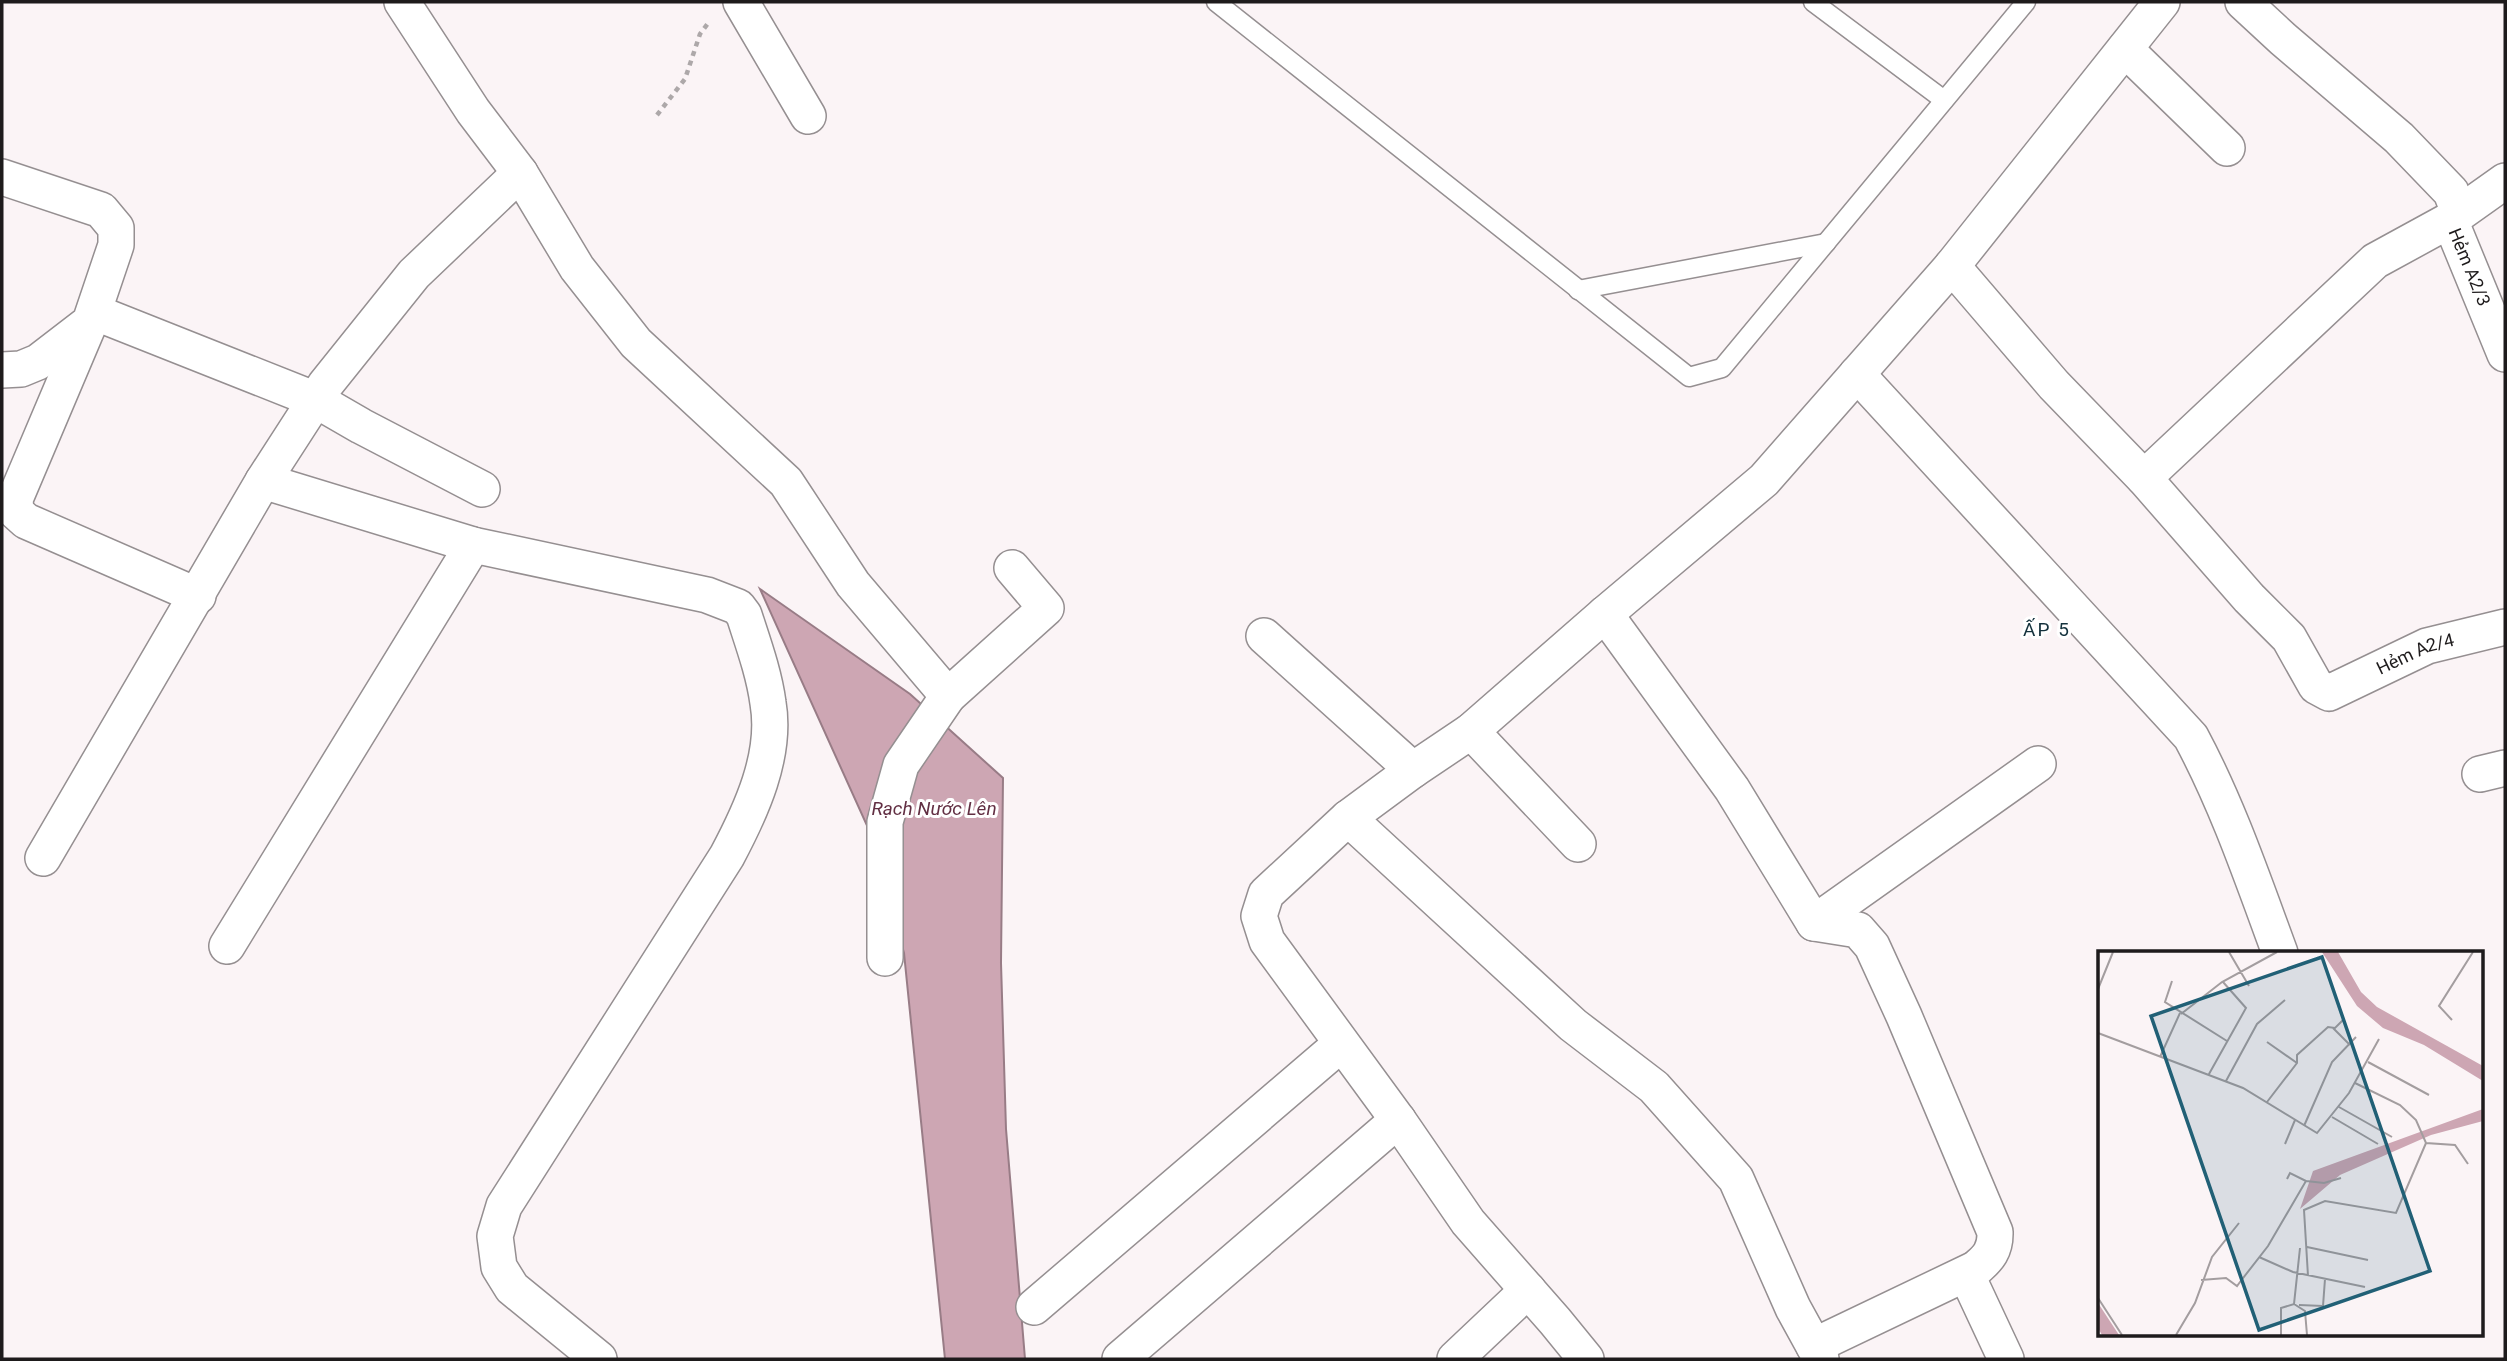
<svg xmlns="http://www.w3.org/2000/svg" width="2507" height="1361" font-family="Roboto,sans-serif">
<style>
.water{fill:#cda6b3;stroke:#987c86;stroke-width:2}
.lines{fill:none;stroke-linecap:round;stroke-linejoin:round}
.lane-casing{stroke:#958f91;stroke-width:21}
.street-casing{stroke:#958f91;stroke-width:38}
.path{stroke:#ada8a9;stroke-width:4.5;stroke-dasharray:5 5;stroke-linecap:butt}
.lane{stroke:#fff;stroke-width:18}
.street{stroke:#fff;stroke-width:35}
.labels{text-anchor:middle;stroke-width:6;stroke-linejoin:round;paint-order:stroke}
.street-label{font-size:18px;fill:#1e1b1c;stroke:#fff}
.neighbourhood-label{font-size:19px;letter-spacing:2px;fill:#15323d;stroke:#fff}
.water-label{font-size:19px;font-style:italic;fill:#622f43;stroke:#fff}
.inset-road{fill:none;stroke:#a39d9f;stroke-width:2}
.view{fill:#216076;fill-opacity:0.15;stroke:#216076;stroke-width:3.5}
.inset-edge{fill:none;stroke:#1e1b1c;stroke-width:3.5}
</style>
<rect width="100%" height="100%" fill="#fbf4f6"/>
<path class="water" d="M760 589 910 694 1003 778 1001 963 1006 1129 1025 1359H945L904 953 874 841Z"/>
<g class="lines">
<g class="lane-casing">
<g id="lane">
<path d="M1216 2 1689 377 1722 368 2026 2"/>
<path d="M1813 2 1944 100"/>
<path d="M1578 290 1826 243"/>
</g>
</g>
<g class="street-casing">
<g id="street">
<path d="M402 2 473 111 520 173 577 268 636 343 786 482 853 584 948 696 1046 608 1012 568"/>
<path d="M741 2 808 116"/>
<path d="M2243 2 2283 39 2399 138 2451 192 2459 213"/>
<path d="M2125 49 2227 148"/>
<path d="M2 177 101 210 116 228V245L90 322 38 362 21 369 2 370"/>
<path id="s1" d="M2450 220 2505 354"/>
<path id="s2" d="M1952 266 2054 385 2144 478 2249 598 2289 638 2316 686 2329 693 2427 646 2505 627"/>
<path d="M94 312 316 400 361 426 482 489"/>
<path d="M90 322 15 499 16 512 26 521 198 596"/>
<path d="M1857 374 2191 737C2228 806 2253 880 2280 953"/>
<path d="M2144 478 2375 261 2450 220 2505 181"/>
<path d="M263 481 473 545 707 595 738 607 744 615C753 643 764 673 768 703 777 755 751 811 727 856L504 1206 495 1236 499 1267 512 1288 599 1359"/>
<path d="M1605 614 1732 789 1814 923 1858 930 1872 946 1904 1016 1995 1232C1996 1265 1969 1264 1970 1282L2006 1359"/>
<path d="M1264 636 1413 770"/>
<path d="M1471 731 1578 844"/>
<path d="M2480 774 2505 768"/>
<path d="M1348 818 1573 1025 1654 1087 1736 1179 1793 1308 1821 1359"/>
<path d="M43 858 263 481 325 385 414 274 520 173"/>
<path d="M1814 923 2038 764"/>
<path d="M227 946 473 545"/>
<path d="M885 958V822L901 765 948 696"/>
<path d="M1034 1307 1341 1044"/>
<path d="M1814 1346 1973 1270"/>
<path d="M1120 1359 1398 1120"/>
<path d="M1455 1359 1528 1290"/>
<path d="M1586 1359 1555 1321 1468 1222 1398 1120 1267 941 1259 916 1266 894 1348 818 1413 770 1471 731 1605 614 1764 480 1952 266 2162 2"/>
</g>
</g>
<path class="path" d="M657 115 685 79 700 34 709 22"/>
<use href="#lane" class="lane"/>
<use href="#street" class="street"/>
</g>
<g class="labels">
<g class="street-label">
<text dy="6" stroke="none"><textPath href="#s1" startOffset="51">Hẻm A2/3</textPath></text>
<text dy="6" stroke="none"><textPath href="#s2" startOffset="667">Hẻm A2/4</textPath></text>
</g>
<g class="neighbourhood-label">
<text x="2047" y="636">ẤP 5</text>
</g>
<g class="water-label">
<text x="934" y="815">Rạch Nước Lên</text>
</g>
</g>
<g transform="translate(2098 951)">
<rect width="385" height="385" fill="#fbf4f6"/>
<path d="M224 1H240L263 41 279 56 385 115V130L326 94 285 77 259 55ZM385 158V170L333 184 242 224 202 258 215 220ZM0 352 21 384H4L0 377Z" fill="#cda6b3"/>
<path class="inset-road" d="M131 1 151 35M74 30 67 51 129 90M0 38 15 1M83 63 124 31 179 1M354 69 341 55 375 1M235 77 252 94M0 82 145 137 219 182 251 142 281 88M169 91 199 112M62 106 82 62M270 111 331 144M111 123 148 57 125 31M128 130 159 73 187 49M257 132 302 154 318 169 328 192 357 194 370 213M169 151 199 112V104L230 76 237 77 246 68M241 156 294 186M234 166 280 193M206 175 234 111 258 86M187 193 197 169M208 230 226 232 243 227M209 296 270 309M161 306 195 321 267 336M210 325 206 259 227 250 298 262 328 192M103 329 128 327 139 335 142 331 170 295 208 230 192 222 189 228M0 347 24 384M196 353 202 297M201 354 225 355 227 328M78 384 97 352 114 306 141 272M183 384V357L196 353 207 360 209 384"/>
<path class="view" d="M224 6 332 320 161 379 53 65Z"/>
<rect width="385" height="385" class="inset-edge"/>
</g>
<rect width="2507" height="1361" fill="none" stroke="#1e1b1c" stroke-width="7"/>
</svg>
